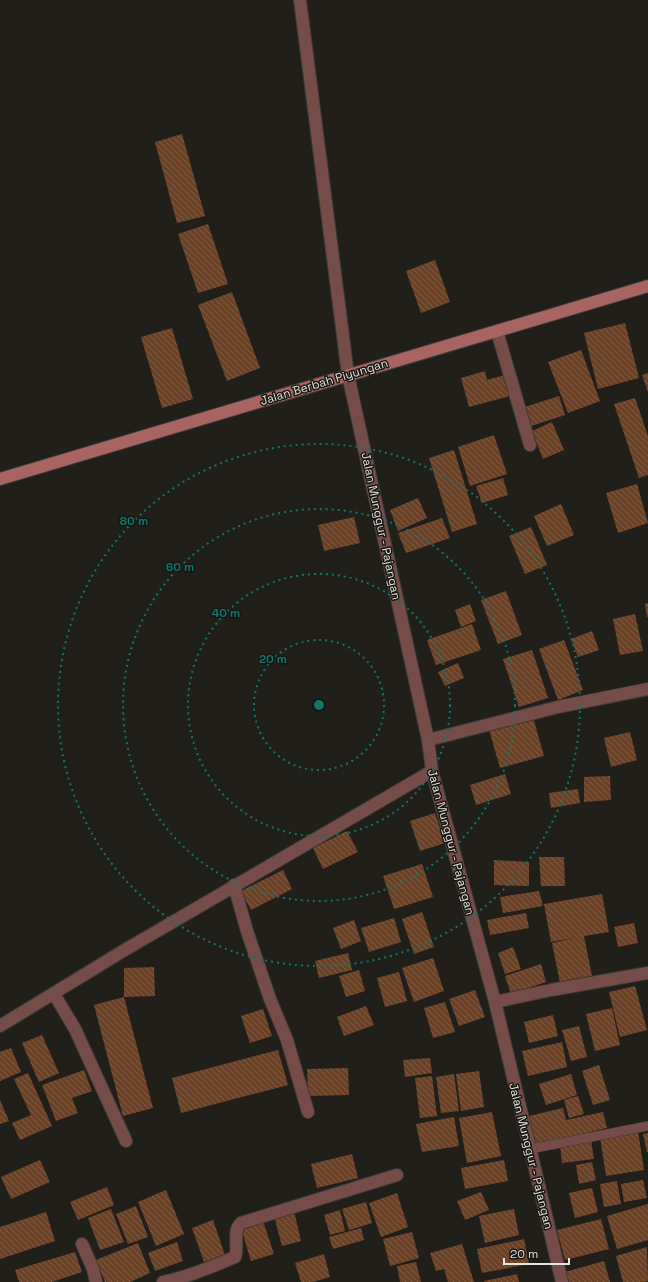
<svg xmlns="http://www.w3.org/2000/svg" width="648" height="1282" font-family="'Space Grotesk',sans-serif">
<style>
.building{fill:url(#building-back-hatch)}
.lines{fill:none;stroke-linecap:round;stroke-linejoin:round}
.lane-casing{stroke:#3c3b36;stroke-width:10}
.street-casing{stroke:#3c3b36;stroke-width:14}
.secondary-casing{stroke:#3c3b36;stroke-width:14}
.lane{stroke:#764c49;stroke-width:9}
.street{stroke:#764c49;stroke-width:12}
.secondary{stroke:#a86460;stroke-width:12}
.ring{fill:none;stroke:#0f766e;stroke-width:2;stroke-dasharray:2 4}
.labels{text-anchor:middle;stroke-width:3;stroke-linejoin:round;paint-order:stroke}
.street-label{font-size:12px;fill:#e5e4e0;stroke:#181611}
.centre{fill:#0f766e;stroke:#181611;stroke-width:2}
.ring-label{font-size:12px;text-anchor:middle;font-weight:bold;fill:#0f766e;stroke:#181611;stroke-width:3;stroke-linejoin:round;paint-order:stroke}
</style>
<defs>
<pattern id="building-back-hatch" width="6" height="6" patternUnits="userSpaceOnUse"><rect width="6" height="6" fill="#6c4227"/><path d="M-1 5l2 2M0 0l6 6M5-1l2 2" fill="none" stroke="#815d46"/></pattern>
</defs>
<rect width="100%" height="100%" fill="#211f1a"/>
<g class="building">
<path d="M182 134 205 216 177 223 155 142Z"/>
<path d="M208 224 228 284 198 293 178 234Z"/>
<path d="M435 260 450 302 421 313 406 271Z"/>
<path d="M232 292 260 368 227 381 198 305Z"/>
<path d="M625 323 639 378 598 389 584 333Z"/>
<path d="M172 328 193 399 162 408 141 337Z"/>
<path d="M581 350 600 401 568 413 548 362Z"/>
<path d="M485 371 487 380 505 375 510 396 469 407 461 378Z"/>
<path d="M648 373V392L642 375Z"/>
<path d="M559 396 565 415 531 426 525 407Z"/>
<path d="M635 398 648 436V475L639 478 614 404Z"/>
<path d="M552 422 564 450 543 459 532 431Z"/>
<path d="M494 435 507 474 470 486 458 447Z"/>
<path d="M454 450 477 524 452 532 429 458Z"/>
<path d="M503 478 508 495 482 503 476 486Z"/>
<path d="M637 484 648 523 618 533 606 493Z"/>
<path d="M418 498 427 518 398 531 390 510Z"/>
<path d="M561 504 574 535 547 546 534 516Z"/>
<path d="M354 517 360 543 324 551 318 525Z"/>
<path d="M442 518 450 538 406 553 398 533Z"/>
<path d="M531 527 547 565 525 574 509 536Z"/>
<path d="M506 591 522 635 498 644 481 600Z"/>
<path d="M648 603V617H647L645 604Z"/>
<path d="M470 604 476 621 461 627 455 610Z"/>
<path d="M635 614 643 651 620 655 613 619Z"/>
<path d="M472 624 481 650 436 665 427 640Z"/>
<path d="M592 631 599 650 578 657 571 639Z"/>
<path d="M564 640 583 690 558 700 539 649Z"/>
<path d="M532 650 548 698 519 707 503 659Z"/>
<path d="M458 663 464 678 445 686 438 672Z"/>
<path d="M532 714 544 756 500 768 488 726Z"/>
<path d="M630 732 637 760 611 767 604 738Z"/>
<path d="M505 774 511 794 476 805 470 785Z"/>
<path d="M610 776 611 800 584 802V777Z"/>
<path d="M578 789 580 803 551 808 549 793Z"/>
<path d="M435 813 445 843 420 851 410 821Z"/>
<path d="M347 831 358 852 323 869 313 848Z"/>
<path d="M539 857H564L565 886H541Z"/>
<path d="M494 860 529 862V886L494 885Z"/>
<path d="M422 864 433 897 394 909 383 876Z"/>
<path d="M283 870 292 889 251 910 241 891Z"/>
<path d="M539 891 543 906 503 913 500 897Z"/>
<path d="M602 894 609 932 584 936 592 976 560 983 552 943 574 938 551 942 544 904Z"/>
<path d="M422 912 434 947 414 954 402 919Z"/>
<path d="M526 913 529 928 490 935 487 920Z"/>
<path d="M394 918 401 942 369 952 361 928Z"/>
<path d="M354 920 361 941 341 949 333 928Z"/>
<path d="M634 923 638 943 618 947 614 927Z"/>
<path d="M513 947 521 969 505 974 498 953Z"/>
<path d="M348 953 352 970 319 978 315 961Z"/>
<path d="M433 958 444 991 414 1002 402 968Z"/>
<path d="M541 964 546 982 511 994 505 976Z"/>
<path d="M154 967 155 996 124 997V968Z"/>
<path d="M359 970 365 991 346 997 339 976Z"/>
<path d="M399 972 407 1001 385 1007 377 978Z"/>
<path d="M635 986 647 1030 620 1037 609 992Z"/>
<path d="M475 990 485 1017 459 1026 449 999Z"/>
<path d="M124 997 153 1108 123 1116 94 1005Z"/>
<path d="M445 1002 455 1032 433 1038 424 1008Z"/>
<path d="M366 1006 374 1025 344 1036 337 1017Z"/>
<path d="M612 1008 620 1045 595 1051 586 1014Z"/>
<path d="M263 1009 272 1036 250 1043 241 1016Z"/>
<path d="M553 1015 558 1036 529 1043 524 1022Z"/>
<path d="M579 1026 587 1057 571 1061 562 1030Z"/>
<path d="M42 1035 59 1073 39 1082 22 1043Z"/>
<path d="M562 1042 567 1067 528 1076 522 1051Z"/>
<path d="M11 1048 21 1072 0 1081V1052Z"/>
<path d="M278 1050 288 1085 181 1113 172 1078Z"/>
<path d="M430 1058 432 1073 405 1077 403 1060Z"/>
<path d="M599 1065 610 1100 593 1105 582 1071Z"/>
<path d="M348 1068 349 1095 308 1096 307 1069Z"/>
<path d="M84 1070 92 1091 72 1098 78 1113 56 1121 42 1085Z"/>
<path d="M479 1071 484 1107 461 1111 456 1074Z"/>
<path d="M28 1073 52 1126 20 1140 12 1123 31 1115 14 1079Z"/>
<path d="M454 1074 459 1111 441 1113 436 1077Z"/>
<path d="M571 1074 577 1095 546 1105 539 1084Z"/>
<path d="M432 1076 437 1116 420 1118 415 1078Z"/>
<path d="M578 1096 584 1114 569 1118 564 1100Z"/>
<path d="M0 1100 9 1121 0 1124Z"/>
<path d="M563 1108 566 1120 603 1112 607 1128 535 1145 529 1116Z"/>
<path d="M492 1112 501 1156 467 1163 459 1118Z"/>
<path d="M454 1117 459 1146 422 1152 416 1124Z"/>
<path d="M638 1131 644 1170 606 1176 600 1137Z"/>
<path d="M648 1133V1152H647L643 1134Z"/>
<path d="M591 1140 594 1159 562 1163 560 1144Z"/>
<path d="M352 1154 358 1178 317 1188 311 1164Z"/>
<path d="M40 1160 50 1182 11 1199 1 1177Z"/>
<path d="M504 1160 508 1181 465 1189 461 1168Z"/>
<path d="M592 1162 596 1180 579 1184 576 1165Z"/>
<path d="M643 1180 647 1198 624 1202 621 1184Z"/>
<path d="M617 1181 621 1204 604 1207 600 1184Z"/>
<path d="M107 1187 114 1205 78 1220 70 1202Z"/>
<path d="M592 1188 598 1212 575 1218 569 1193Z"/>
<path d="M166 1190 184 1234 156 1246 138 1202Z"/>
<path d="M481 1192 489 1210 465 1220 457 1201Z"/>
<path d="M397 1193 408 1227 381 1237 369 1203Z"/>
<path d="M366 1202 372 1223 349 1230 342 1209Z"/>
<path d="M648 1204V1240L617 1249 607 1216Z"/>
<path d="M136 1206 148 1237 128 1244 116 1214Z"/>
<path d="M111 1209 124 1242 100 1250 88 1218Z"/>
<path d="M514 1209 519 1235 485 1243 479 1216Z"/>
<path d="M340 1210 345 1231 330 1235 324 1215Z"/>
<path d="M294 1211 301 1241 282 1246 274 1216Z"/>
<path d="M46 1212 55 1241 0 1259V1227Z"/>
<path d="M262 1218 274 1254 251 1261 240 1225Z"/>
<path d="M601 1219 609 1249 565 1260 557 1230Z"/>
<path d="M213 1220 225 1255 204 1262 192 1228Z"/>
<path d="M361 1228 364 1240 333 1249 329 1237Z"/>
<path d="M412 1232 419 1258 390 1266 383 1239Z"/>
<path d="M524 1239 529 1264 482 1273 477 1249Z"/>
<path d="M177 1242 183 1261 155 1271 148 1253Z"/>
<path d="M138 1243 150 1273 130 1282H105L96 1260Z"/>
<path d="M462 1244 474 1282H448L444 1269 436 1271 430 1253Z"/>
<path d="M647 1247 648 1281 643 1282H623L616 1256Z"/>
<path d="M75 1252 82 1272 52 1282H19L15 1270Z"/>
<path d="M324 1254 330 1277 313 1282H301L295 1263Z"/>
<path d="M604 1261 610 1282H568L565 1272Z"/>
<path d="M416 1262 421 1282H400L397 1266Z"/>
<path d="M517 1274 519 1282H484V1281Z"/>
</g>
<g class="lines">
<g class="lane-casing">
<path id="lane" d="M530 1149 648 1126"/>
</g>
<g class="street-casing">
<g id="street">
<path d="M300 0 348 375 428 740 432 771 495 1002 562 1282"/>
<path d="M497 331 530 445"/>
<path d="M428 740 558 707 648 689"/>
<path d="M234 885 247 931 270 999 287 1040 308 1112"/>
<path d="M54 994 75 1029 126 1141"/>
<path d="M495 1002 551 990 648 973"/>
<path d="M0 1026 123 951 432 771"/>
<path d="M82 1244 93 1269 96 1282"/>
<path d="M163 1282C188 1277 211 1267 235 1257 239 1246 232 1231 241 1223L397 1175"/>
</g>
</g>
<g class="secondary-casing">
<path id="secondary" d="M0 479 648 286"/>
</g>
<use href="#lane" class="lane"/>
<use href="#street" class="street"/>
<use href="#secondary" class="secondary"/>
</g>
<g class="ring">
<circle cx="319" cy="705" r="65"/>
<circle cx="319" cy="705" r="131"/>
<circle cx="319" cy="705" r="196"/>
<circle cx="319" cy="705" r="261"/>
</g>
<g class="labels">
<g class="street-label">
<text transform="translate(324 382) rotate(-17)" y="4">Jalan Berbah Piyungan</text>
<text transform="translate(381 526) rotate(78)" y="4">Jalan Munggur - Pajangan</text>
<text transform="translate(451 842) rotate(75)" y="4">Jalan Munggur - Pajangan</text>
<text transform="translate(531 1156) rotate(76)" y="4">Jalan Munggur - Pajangan</text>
</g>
</g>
<circle cx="319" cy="705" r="6" class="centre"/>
<g class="ring-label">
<text x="134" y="525">80 m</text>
<text x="180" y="571">60 m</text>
<text x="226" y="617">40 m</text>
<text x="273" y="663">20 m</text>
</g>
<path d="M504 1258v6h65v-6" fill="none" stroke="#e5e4e0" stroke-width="2"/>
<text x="510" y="1258" font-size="12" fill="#e5e4e0" stroke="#181611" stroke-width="3" paint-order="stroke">20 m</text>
</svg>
